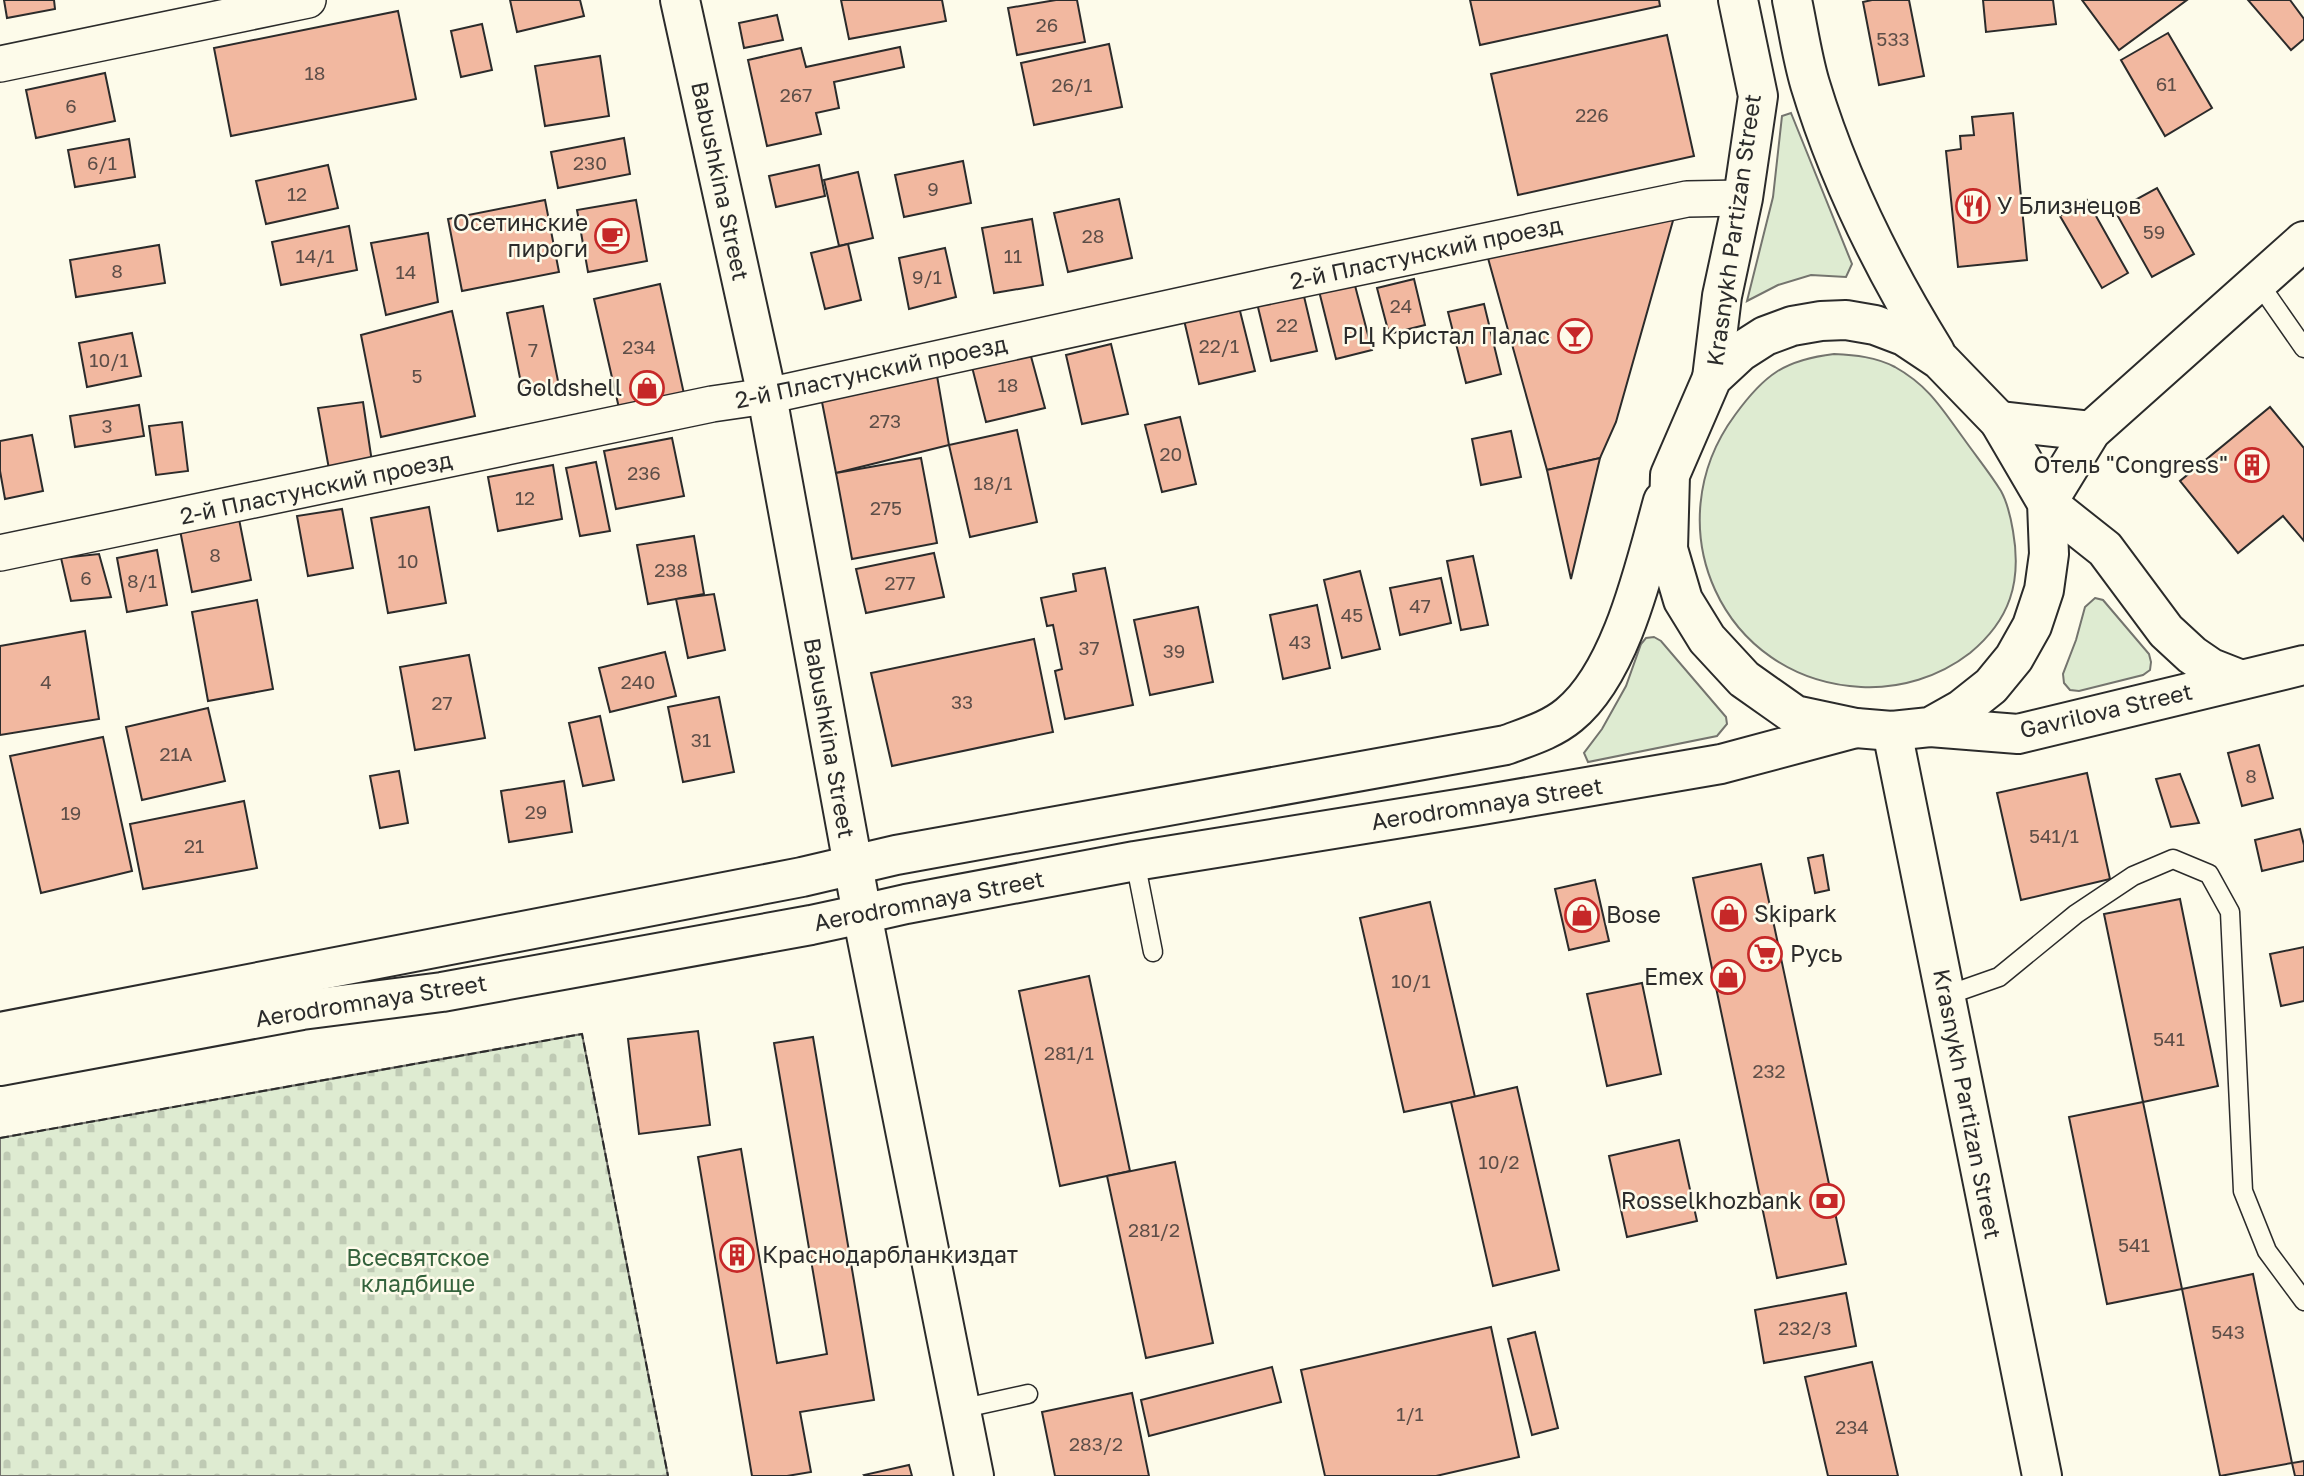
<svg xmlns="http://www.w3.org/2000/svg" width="2304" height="1476" font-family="'Golos Text',sans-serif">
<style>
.grass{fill:#deebd1;stroke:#74746e;stroke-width:2}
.cemetery{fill:url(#cemetery-stones);stroke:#74746e;stroke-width:2}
.building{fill:#f2b8a0;stroke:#2b2b2b;stroke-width:2}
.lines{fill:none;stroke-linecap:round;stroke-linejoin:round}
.service-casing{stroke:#2b2b2b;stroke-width:21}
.minor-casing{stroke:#2b2b2b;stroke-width:38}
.tertiary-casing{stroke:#2b2b2b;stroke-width:42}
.secondary-casing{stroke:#2b2b2b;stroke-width:42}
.service{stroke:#fdfbea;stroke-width:18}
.minor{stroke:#fdfbea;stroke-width:35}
.tertiary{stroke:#fdfbea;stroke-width:38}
.secondary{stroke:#fdfbea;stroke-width:38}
.fence{stroke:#2b2b2b;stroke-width:2;stroke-dasharray:9 3.5;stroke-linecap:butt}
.labels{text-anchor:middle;stroke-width:5;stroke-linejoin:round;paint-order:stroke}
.number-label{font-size:19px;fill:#5d4e48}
.street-label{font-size:23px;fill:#2b2b2b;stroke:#fdfbea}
.poi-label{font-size:23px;fill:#2b2b2b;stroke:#fdfbea;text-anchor:end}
.park-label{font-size:23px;fill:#34623c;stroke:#fdfbea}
</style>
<defs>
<pattern id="cemetery-stones" width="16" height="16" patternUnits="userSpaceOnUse" patternTransform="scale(1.75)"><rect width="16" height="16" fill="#deebd1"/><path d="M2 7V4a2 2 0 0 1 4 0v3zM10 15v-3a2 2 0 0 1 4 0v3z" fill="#bfcab4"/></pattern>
</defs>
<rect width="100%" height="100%" fill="#fdfbea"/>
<g class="grass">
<path d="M1791 113 1852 264 1846 277 1811 275 1778 285 1747 301 1773 197 1782 116Z"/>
<path d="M1834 354C1855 355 1876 357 1895 367 1929 386 1942 409 1964 439 1976 456 1990 473 2001 491 2007 502 2011 519 2013 531 2022 582 2010 620 1970 653 1939 677 1900 689 1861 687 1722 680 1653 526 1735 415 1764 375 1784 360 1834 354Z"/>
<path d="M2095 598 2103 600 2149 654 2151 662 2150 670 2143 675 2079 691 2070 690 2064 683 2063 674 2076 640 2085 607Z"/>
<path d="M1654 637 1661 641 1726 717 1727 724 1717 736 1588 762 1584 753 1602 729 1626 686 1641 644 1646 638Z"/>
</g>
<path class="cemetery" d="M582 1034 668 1476H0V1138Z"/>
<g class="building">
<path d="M4 0H54L55 9 7 18Z"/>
<path d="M510 0H580L584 16 517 32Z"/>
<path d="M841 0H942L946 21 849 39Z"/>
<path d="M1056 0H1077L1085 42 1017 55 1008 8Z"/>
<path d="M1470 0H1659L1660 6 1480 45Z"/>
<path d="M1872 0H1909L1924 76 1879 85 1863 2Z"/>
<path d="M1983 0H2053L2056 24 1986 32Z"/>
<path d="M2082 0H2187L2119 50Z"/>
<path d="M2248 0H2290L2304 19V39L2291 50Z"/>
<path d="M398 11 416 99 231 136 214 48Z"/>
<path d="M777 15 783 40 744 48 739 23Z"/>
<path d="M482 24 492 70 461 77 451 31Z"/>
<path d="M2168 33 2212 108 2165 136 2121 60Z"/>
<path d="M1667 35 1694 156 1518 195 1491 74Z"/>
<path d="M1109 44 1122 107 1034 125 1021 63Z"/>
<path d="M900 47 904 67 834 82 839 108 816 113 821 134 767 146 748 60 801 48 806 67Z"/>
<path d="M600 56 609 116 545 126 535 66Z"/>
<path d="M105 73 115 121 36 138 26 90Z"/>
<path d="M2013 113 2027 260 1958 267 1946 151 1961 149 1960 136 1974 135 1972 117Z"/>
<path d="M624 138 630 174 558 188 551 152Z"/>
<path d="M129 139 135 177 75 187 68 150Z"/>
<path d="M963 161 971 203 904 217 895 175Z"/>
<path d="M328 165 338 208 266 224 256 181Z"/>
<path d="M819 165 825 196 776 207 769 176Z"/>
<path d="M858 172 873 238 839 246 824 180Z"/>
<path d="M2157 188 2194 254 2152 277 2115 211Z"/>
<path d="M1119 199 1132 258 1068 272 1054 213Z"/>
<path d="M545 200 559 272 462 291 448 219Z"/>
<path d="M636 200 647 261 588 272 577 210Z"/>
<path d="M2087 200 2128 273 2102 288 2060 216Z"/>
<path d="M1676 210 1616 422 1600 458 1547 470 1486 251Z"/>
<path d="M1032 219 1043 285 994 293 982 228Z"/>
<path d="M349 226 357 270 281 285 272 242Z"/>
<path d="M428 233 438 302 386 315 371 243Z"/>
<path d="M848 244 861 300 825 309 811 253Z"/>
<path d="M159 245 165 283 76 297 70 260Z"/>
<path d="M945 248 956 297 909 309 899 258Z"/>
<path d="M1353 278 1372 350 1336 359 1318 287Z"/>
<path d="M1414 279 1425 325 1389 334 1377 288Z"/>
<path d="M660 284 684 394 619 408 594 299Z"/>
<path d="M1302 288 1317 351 1271 361 1256 299Z"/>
<path d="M1484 304 1501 374 1466 383 1448 312Z"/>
<path d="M543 306 559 386 523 393 507 313Z"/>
<path d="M1239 307 1255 371 1199 384 1184 320Z"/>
<path d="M452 311 475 416 381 437 361 335Z"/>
<path d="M132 333 141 376 87 387 79 343Z"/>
<path d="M1111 344 1128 414 1082 424 1066 355Z"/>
<path d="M1029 349 1045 408 986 422 971 363Z"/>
<path d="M936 370 949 445 836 473 821 397Z"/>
<path d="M363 402 372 462 329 469 318 408Z"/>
<path d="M139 405 144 436 75 447 70 416Z"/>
<path d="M2270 407 2304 448V541L2283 516 2238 553 2180 481Z"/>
<path d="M1180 417 1196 484 1162 492 1145 425Z"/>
<path d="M182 422 188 471 156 475 149 426Z"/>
<path d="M1017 430 1037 522 970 537 949 445Z"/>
<path d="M1511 431 1521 477 1481 485 1472 439Z"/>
<path d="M32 435 43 491 5 499 0 471V441Z"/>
<path d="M672 438 684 496 616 509 604 451Z"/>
<path d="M921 458 937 543 852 559 836 473Z"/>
<path d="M1600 458 1571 579 1547 470Z"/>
<path d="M596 462 610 531 580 536 566 468Z"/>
<path d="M553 465 562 519 498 531 488 477Z"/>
<path d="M429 507 446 603 388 613 371 518Z"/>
<path d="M342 509 353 568 308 576 297 516Z"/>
<path d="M239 519 251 580 192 592 180 530Z"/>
<path d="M694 536 704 594 648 604 637 545Z"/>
<path d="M157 550 167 605 127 612 117 558Z"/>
<path d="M934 553 944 597 866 613 856 569Z"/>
<path d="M99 554 111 597 71 601 61 558Z"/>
<path d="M1473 556 1488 625 1461 630 1447 561Z"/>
<path d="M1105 568 1133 705 1065 719 1055 671 1062 669 1053 625 1047 626 1041 598 1076 591 1073 574Z"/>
<path d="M1360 571 1380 649 1342 658 1324 580Z"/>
<path d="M1441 578 1451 623 1400 635 1390 588Z"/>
<path d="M714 594 725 650 688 658 676 599Z"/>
<path d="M257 600 273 689 208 701 192 612Z"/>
<path d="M1317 605 1330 668 1283 679 1270 615Z"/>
<path d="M1198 607 1213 682 1150 695 1134 620Z"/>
<path d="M85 631 99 719 0 735V646Z"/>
<path d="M1034 639 1053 732 892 766 871 673Z"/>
<path d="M665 652 676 696 610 712 599 668Z"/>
<path d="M469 655 485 738 415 750 400 667Z"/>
<path d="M719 697 734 772 683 782 668 707Z"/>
<path d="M208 708 225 781 142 800 126 727Z"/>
<path d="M600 716 614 780 583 786 569 723Z"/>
<path d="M103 737 132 871 41 893 10 756Z"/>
<path d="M2259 745 2273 798 2242 806 2228 753Z"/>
<path d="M399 771 408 823 380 828 370 776Z"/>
<path d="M2087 773 2110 879 2021 900 1997 793Z"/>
<path d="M2180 774 2199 823 2171 827 2156 779Z"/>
<path d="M564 781 572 832 509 842 501 791Z"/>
<path d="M244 801 257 868 143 889 130 824Z"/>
<path d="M2300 829 2304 845V861L2262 871 2255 840Z"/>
<path d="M1823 855 1829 890 1815 893 1808 858Z"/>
<path d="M1761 864 1846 1264 1777 1278 1693 878Z"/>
<path d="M1595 880 1609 941 1569 950 1555 889Z"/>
<path d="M2180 899 2218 1086 2143 1102 2104 914Z"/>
<path d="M1430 902 1475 1097 1404 1112 1360 918Z"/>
<path d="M2304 947V1001L2281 1006 2270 954Z"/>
<path d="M1089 976 1130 1171 1060 1186 1019 991Z"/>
<path d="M1642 983 1661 1074 1607 1086 1587 994Z"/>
<path d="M698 1031 710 1125 639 1134 628 1039Z"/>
<path d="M813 1037 874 1400 800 1412 811 1472 787 1476H752L698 1157 741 1149 777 1363 827 1354 774 1043Z"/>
<path d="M1517 1087 1559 1270 1493 1286 1451 1102Z"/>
<path d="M2143 1102 2182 1289 2107 1304 2069 1117Z"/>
<path d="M1679 1140 1697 1221 1627 1237 1609 1156Z"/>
<path d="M1175 1162 1213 1343 1146 1358 1107 1176Z"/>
<path d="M2253 1274 2292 1463 2220 1476 2182 1289Z"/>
<path d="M1846 1293 1856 1346 1764 1363 1755 1310Z"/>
<path d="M1491 1327 1519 1457 1436 1476H1325L1301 1370Z"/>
<path d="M1535 1332 1558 1428 1532 1435 1508 1339Z"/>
<path d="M1872 1362 1898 1476H1828L1805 1377Z"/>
<path d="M1272 1367 1281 1402 1149 1436 1141 1400Z"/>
<path d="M1132 1393 1149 1476H1055L1042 1412Z"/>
<path d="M2304 1461V1476H2295L2292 1463Z"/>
<path d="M909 1465 912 1476H865L864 1475Z"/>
</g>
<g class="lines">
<g class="service-casing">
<g id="service">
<path d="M2258 282 2304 348"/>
<path d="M1135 861 1153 952"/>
<path d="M1945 996 1999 977 2076 914 2133 876 2173 859 2209 874 2230 912 2243 1191 2267 1251 2304 1301"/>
<path d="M960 1409 1028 1394"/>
</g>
</g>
<g class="minor-casing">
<g id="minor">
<path d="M0 64 308 0"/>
<path d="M0 553 712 404 767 396 1260 288 1687 199 1743 198"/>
</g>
</g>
<g class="tertiary-casing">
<g id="tertiary">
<path d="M1999 421 2091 431"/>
<path d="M2047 503 2091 431 2304 241"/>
<path d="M1892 731 2042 1476"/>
<path d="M0 1032 802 877 896 855 1506 745C1527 737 1551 730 1569 715 1622 672 1645 565 1663 501"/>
<path d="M0 1066 302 1010 442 992 811 925 862 914 767 396 680 0"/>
</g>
</g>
<g class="secondary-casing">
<g id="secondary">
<path d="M1792 0C1798 28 1802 57 1810 84 1839 180 1883 268 1935 352"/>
<path d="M1846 320 1875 325 1904 336 1940 360 1999 421 2047 503 2049 554 2044 590 2032 626 2014 658 1991 686 1962 709 1930 727 1892 731 1856 728 1795 715 1744 679 1707 639 1683 600 1668 549 1670 475 1712 378 1740 352 1765 336 1792 326 1821 321Z"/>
<path d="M1712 378 1722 296 1743 198 1758 96 1738 0"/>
<path d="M2047 503 2105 549 2166 631 2192 655 2211 668 2239 679"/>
<path d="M1930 727 2018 734 2304 665"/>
<path d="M974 1476 862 914 906 904 1135 861 1476 806 1721 764 1856 728"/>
</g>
</g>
<use href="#service" class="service"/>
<use href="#minor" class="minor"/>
<use href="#tertiary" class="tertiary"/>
<use href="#secondary" class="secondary"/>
<path class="fence" d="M0 1138 582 1034 668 1476"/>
</g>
<defs>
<g id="restaurant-ring" transform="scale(1.75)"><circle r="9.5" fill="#fdfbea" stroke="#c62828" stroke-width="1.5"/><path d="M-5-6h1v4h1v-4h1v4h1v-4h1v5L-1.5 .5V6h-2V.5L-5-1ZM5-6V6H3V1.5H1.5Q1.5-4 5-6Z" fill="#c62828"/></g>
<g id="cafe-ring" transform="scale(1.75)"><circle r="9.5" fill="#fdfbea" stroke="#c62828" stroke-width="1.5"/><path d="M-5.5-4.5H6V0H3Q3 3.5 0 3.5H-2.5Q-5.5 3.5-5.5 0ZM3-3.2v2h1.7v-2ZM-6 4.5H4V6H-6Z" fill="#c62828"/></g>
<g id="bar-ring" transform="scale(1.75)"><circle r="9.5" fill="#fdfbea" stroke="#c62828" stroke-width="1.5"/><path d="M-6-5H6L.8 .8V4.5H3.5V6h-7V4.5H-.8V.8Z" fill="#c62828"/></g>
<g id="shop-ring" transform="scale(1.75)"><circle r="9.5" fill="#fdfbea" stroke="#c62828" stroke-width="1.5"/><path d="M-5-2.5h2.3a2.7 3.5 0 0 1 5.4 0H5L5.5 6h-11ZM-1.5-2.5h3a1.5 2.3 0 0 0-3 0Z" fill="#c62828"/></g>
<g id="building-ring" transform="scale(1.75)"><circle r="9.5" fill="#fdfbea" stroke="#c62828" stroke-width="1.5"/><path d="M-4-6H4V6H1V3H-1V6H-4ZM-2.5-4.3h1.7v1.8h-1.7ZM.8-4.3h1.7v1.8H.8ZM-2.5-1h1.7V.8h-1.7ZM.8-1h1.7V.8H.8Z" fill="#c62828"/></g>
<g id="supermarket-ring" transform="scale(1.75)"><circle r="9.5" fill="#fdfbea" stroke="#c62828" stroke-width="1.5"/><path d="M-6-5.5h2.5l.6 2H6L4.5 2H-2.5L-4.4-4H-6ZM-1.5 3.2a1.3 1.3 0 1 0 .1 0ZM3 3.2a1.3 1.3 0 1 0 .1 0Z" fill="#c62828"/></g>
<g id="bank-ring" transform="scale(1.75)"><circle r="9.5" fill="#fdfbea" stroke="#c62828" stroke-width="1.5"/><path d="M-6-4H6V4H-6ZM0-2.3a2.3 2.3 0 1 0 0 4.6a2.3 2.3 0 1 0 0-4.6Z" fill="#c62828"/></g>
</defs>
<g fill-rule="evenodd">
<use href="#restaurant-ring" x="1973" y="206"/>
<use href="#cafe-ring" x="612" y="236"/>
<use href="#bar-ring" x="1575" y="336"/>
<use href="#shop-ring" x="647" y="388"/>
<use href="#building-ring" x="2252" y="465"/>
<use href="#shop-ring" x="1729" y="914"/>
<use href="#shop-ring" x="1582" y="915"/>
<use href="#supermarket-ring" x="1765" y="954"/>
<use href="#shop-ring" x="1728" y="977"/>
<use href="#bank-ring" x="1827" y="1201"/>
<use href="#building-ring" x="737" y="1255"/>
</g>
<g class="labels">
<g class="number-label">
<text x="1047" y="32">26</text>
<text x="1893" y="46">533</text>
<text x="315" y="80">18</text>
<text x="2166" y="91">61</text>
<text x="1072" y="92">26/1</text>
<text x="796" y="102">267</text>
<text x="71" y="113">6</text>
<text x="1592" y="122">226</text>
<text x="102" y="170">6/1</text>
<text x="590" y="170">230</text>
<text x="933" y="196">9</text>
<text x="297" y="201">12</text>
<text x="2154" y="239">59</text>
<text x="1093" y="243">28</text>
<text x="315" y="263">14/1</text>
<text x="1013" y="263">11</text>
<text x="117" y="278">8</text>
<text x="406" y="279">14</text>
<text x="927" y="284">9/1</text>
<text x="1401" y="313">24</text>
<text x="1287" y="332">22</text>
<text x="1219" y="353">22/1</text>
<text x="639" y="354">234</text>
<text x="533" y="357">7</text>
<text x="109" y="367">10/1</text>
<text x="417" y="383">5</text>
<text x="1008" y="392">18</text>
<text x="885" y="428">273</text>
<text x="107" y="433">3</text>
<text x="1171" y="461">20</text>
<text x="644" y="480">236</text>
<text x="993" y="490">18/1</text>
<text x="525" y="505">12</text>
<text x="886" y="515">275</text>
<text x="215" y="562">8</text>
<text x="408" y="568">10</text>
<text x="671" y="577">238</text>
<text x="86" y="585">6</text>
<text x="142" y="588">8/1</text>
<text x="900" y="590">277</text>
<text x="1420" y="613">47</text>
<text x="1352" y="622">45</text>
<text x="1300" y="649">43</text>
<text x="1089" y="655">37</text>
<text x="1174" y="658">39</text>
<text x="46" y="689">4</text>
<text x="638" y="689">240</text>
<text x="962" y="709">33</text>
<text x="442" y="710">27</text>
<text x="701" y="747">31</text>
<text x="176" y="761">21А</text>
<text x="2251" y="783">8</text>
<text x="536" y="819">29</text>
<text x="71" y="820">19</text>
<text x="2054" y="843">541/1</text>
<text x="194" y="853">21</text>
<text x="1411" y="988">10/1</text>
<text x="2169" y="1046">541</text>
<text x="1069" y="1060">281/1</text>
<text x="1769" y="1078">232</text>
<text x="1499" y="1169">10/2</text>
<text x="1154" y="1237">281/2</text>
<text x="2134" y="1252">541</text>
<text x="1805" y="1335">232/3</text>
<text x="2228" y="1339">543</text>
<text x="1410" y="1421">1/1</text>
<text x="1852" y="1434">234</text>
<text x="1096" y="1451">283/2</text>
</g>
<g class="street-label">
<text transform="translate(720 181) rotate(78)" y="8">Babushkina Street</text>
<text transform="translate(1734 230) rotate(-82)" y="8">Krasnykh Partizan Street</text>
<text transform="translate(1426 253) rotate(-12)" y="8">2-й Пластунский проезд</text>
<text transform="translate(871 372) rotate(-12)" y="8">2-й Пластунский проезд</text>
<text transform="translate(316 488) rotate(-12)" y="8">2-й Пластунский проезд</text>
<text transform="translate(2106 711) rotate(-13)" y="8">Gavrilova Street</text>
<text transform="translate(829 738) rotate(80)" y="8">Babushkina Street</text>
<text transform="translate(1487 804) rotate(-9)" y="8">Aerodromnaya Street</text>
<text transform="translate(929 901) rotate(-11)" y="8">Aerodromnaya Street</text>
<text transform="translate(371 1001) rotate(-9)" y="8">Aerodromnaya Street</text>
<text transform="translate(1967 1104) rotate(79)" y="8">Krasnykh Partizan Street</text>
</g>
<g class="poi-label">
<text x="1997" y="214" text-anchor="start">У Близнецов</text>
<text x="588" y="231">Осетинские<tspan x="588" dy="26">пироги</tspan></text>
<text x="1550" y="344">РЦ Кристал Палас</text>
<text x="622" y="396">Goldshell</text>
<text x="2228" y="473">Отель "Congress"</text>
<text x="1754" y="922" text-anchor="start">Skipark</text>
<text x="1606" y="923" text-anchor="start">Bose</text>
<text x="1790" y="962" text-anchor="start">Русь</text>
<text x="1704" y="985">Emex</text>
<text x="1802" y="1209">Rosselkhozbank</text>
<text x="762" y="1263" text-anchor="start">Краснодарбланкиздат</text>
</g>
<g class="park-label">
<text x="418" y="1266">Всесвятское<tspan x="418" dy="26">кладбище</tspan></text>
</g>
</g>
</svg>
